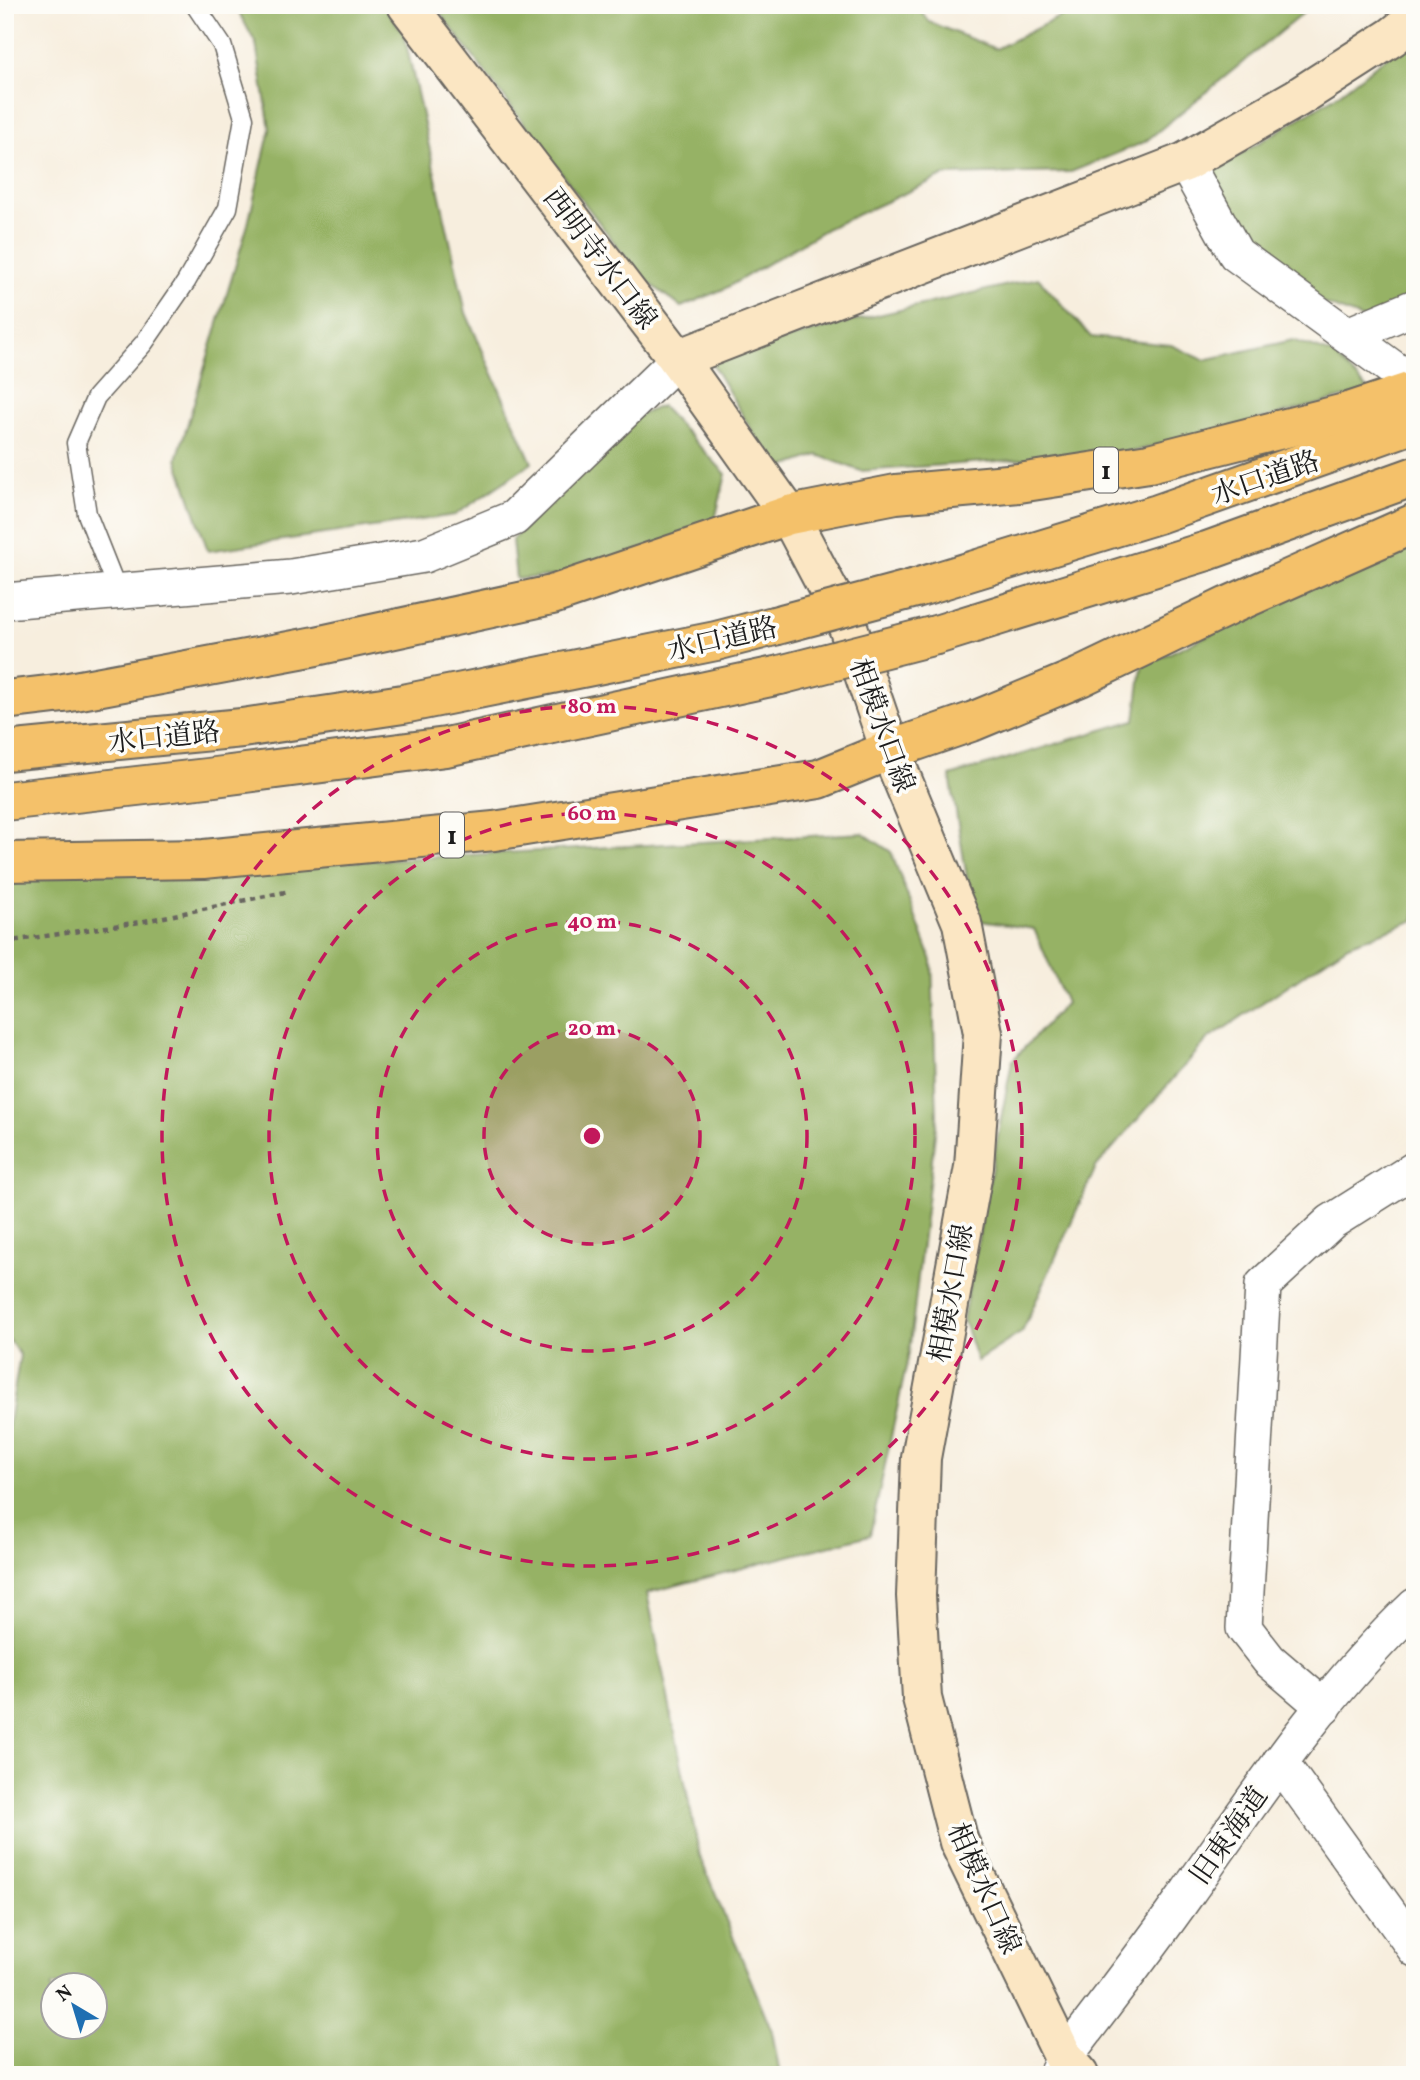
<svg xmlns="http://www.w3.org/2000/svg" width="1420" height="2080" font-family="Vollkorn,'Noto Serif JP',serif">
<style>
.forest{fill:#96b265;stroke:#596740;stroke-width:2;fill-rule:evenodd}
.lines{fill:none;stroke-linecap:round;stroke-linejoin:round}
.lane-casing{stroke:#696660;stroke-width:21}
.street-casing{stroke:#696660;stroke-width:38}
.secondary-casing{stroke:#696660;stroke-width:42}
.highway-casing{stroke:#696660;stroke-width:42}
.path{stroke:#696660;stroke-width:4.5;stroke-dasharray:5 5;stroke-linecap:butt}
.lane{stroke:#fff;stroke-width:18}
.street{stroke:#fff;stroke-width:35}
.secondary{stroke:#fbe6c3;stroke-width:38}
.highway{stroke:#f4c16a;stroke-width:38}
.highway-bridge-casing{stroke:#696660;stroke-width:42;stroke-linecap:butt}
.highway-bridge{stroke:#f4c16a;stroke-width:38}
.ring{fill:none;stroke:#c2185b;stroke-width:3.5;stroke-dasharray:12 9}
.labels{text-anchor:middle;stroke-width:7;stroke-linejoin:round;paint-order:stroke}
.shield{fill:#fdfcf7;stroke:#605f5e;stroke-width:2}
.shield-label{font-size:26px;font-weight:bold;fill:#1c1c1c}
.street-label{font-size:28px;fill:#1c1c1c;stroke:#fdfcf7}
.centre{fill:#c2185b;stroke:#fdfcf7;stroke-width:3.5}
.ring-label{font-size:21px;text-anchor:middle;font-weight:bold;fill:#c2185b;stroke:#fdfcf7;stroke-width:7;stroke-linejoin:round;paint-order:stroke}
</style>
<rect width="100%" height="100%" fill="#fdfcf7"/>
<filter id="ink" filterUnits="userSpaceOnUse"><feTurbulence type="fractalNoise" baseFrequency=".0143" numOctaves="2"/><feDisplacementMap in="SourceGraphic" scale="14" xChannelSelector="R" yChannelSelector="G"/><feConvolveMatrix kernelMatrix="1 2 1 2 8 2 1 2 1" color-interpolation-filters="sRGB"/></filter>
<filter id="wash" filterUnits="userSpaceOnUse"><feTurbulence type="fractalNoise" baseFrequency=".00686" numOctaves="4" result="noise"/><feDisplacementMap in="SourceGraphic" scale="28" xChannelSelector="R" yChannelSelector="G"/><feGaussianBlur stdDeviation="1.57" result="paint"/><feColorMatrix in="noise" values="0 0 0 0 0 0 0 0 0 0 0 0 0 0 0 0 0 1.4 0 .05"/><feComposite in="paint" operator="in"/></filter>
<g filter="url(#wash)">
<rect width="100%" height="100%" fill="#f7eede"/>
<g class="forest">
<path d="M235 5H384L404 34 466 313 532 463 455 515 208 551 177 459 248 224 270 129 256 44Z"/>
<path d="M434 5H917L929 22 996 49 1063 15 1092 5H1313L1145 142 1071 172 945 175 828 228 726 288 681 307 639 275Z"/>
<path d="M1415 35V297L1366 320 1307 297 1205 198 1201 178 1336 96Z"/>
<path d="M1038 278 1091 337 1171 345 1204 360 1293 340 1333 354 1370 391 1135 451 861 471 818 455 775 470 710 360 844 323Z"/>
<path d="M661 406 726 474 714 524 566 575 516 579 512 540 623 422Z"/>
<path d="M1415 539V920L1348 945 1207 1040 1096 1167 1022 1332 977 1361 963 1319 1012 1061 1066 1003 1034 929 974 920 950 776 1135 720 1142 666Z"/>
<path d="M863 833 891 852 932 961 937 1117 909 1353 870 1535 647 1593 700 1857 772 2031 780 2075H5V1446L20 1355 5 1335V872L199 870ZM52 1986H94V2028H52Z"/>
</g>
</g>
<g filter="url(#ink)">
<g class="lines">
<g class="lane-casing">
<path id="lane" d="M118 592 87 514 76 443 96 397 144 343 186 282 228 208 244 118 222 45 195 5"/>
</g>
<g class="street-casing">
<g id="street">
<path d="M1185 162 1236 254 1395 370"/>
<path d="M1348 335 1415 307"/>
<path d="M5 601 291 577 424 555 514 518 678 359"/>
<path d="M1324 1707 1269 1660 1244 1628 1263 1285 1331 1222 1415 1169"/>
<path d="M1280 1762 1415 1949"/>
<path d="M1056 2075 1064 2058C1106 2003 1148 1949 1188 1892 1258 1793 1326 1690 1415 1606"/>
</g>
</g>
<g class="secondary-casing">
<g id="secondary">
<path d="M407 5 678 359 789 515 848 627 890 750 962 923 983 1033 974 1167 921 1458 916 1596 922 1698 959 1842 1064 2058 1079 2075"/>
<path d="M678 359 1185 162 1297 98 1392 37 1415 19"/>
</g>
</g>
<g class="highway-casing">
<g id="highway">
<path d="M916 588 1158 514 1415 423"/>
<path d="M936 635 1207 551 1415 476"/>
<path d="M5 700 64 693 316 646 552 595 789 515 896 494 1019 483 1149 463 1349 412 1415 390"/>
<path d="M5 751 242 728 403 704 716 641 774 626"/>
<path d="M5 801 207 778 446 747 780 675"/>
<path d="M5 862 204 859 494 831 819 779 890 750 974 721 1080 677 1228 606 1415 523"/>
</g>
</g>
<path class="path" d="M5 942 140 922 290 891"/>
<use href="#lane" class="lane"/>
<use href="#street" class="street"/>
<use href="#secondary" class="secondary"/>
<use href="#highway" class="highway"/>
<g class="highway-bridge-casing">
<g id="highway-bridge">
<path d="M774 626 916 588"/>
<path d="M780 675 936 635"/>
</g>
</g>
<use href="#highway-bridge" class="highway-bridge"/>
</g>
</g>
<circle cx="592" cy="1136" r="108" fill="#c2185b" fill-opacity=".12"/>
<g class="ring">
<circle cx="592" cy="1136" r="108"/>
<circle cx="592" cy="1136" r="215"/>
<circle cx="592" cy="1136" r="323"/>
<circle cx="592" cy="1136" r="430"/>
</g>
<g class="labels">
<g class="shield">
<rect x="1094" y="447.5" width="24" height="45" rx="5"/>
<rect x="440" y="812.5" width="24" height="45" rx="5"/>
</g>
<g class="shield-label">
<text x="1106" y="479">1</text>
<text x="452" y="844">1</text>
</g>
<g class="street-label">
<text transform="translate(601 258) rotate(53)" y="10">西明寺水口線</text>
<text transform="translate(1265 477) rotate(-19)" y="10">水口道路</text>
<text transform="translate(722 638) rotate(-13)" y="10">水口道路</text>
<text transform="translate(883 725) rotate(70)" y="10">相模水口線</text>
<text transform="translate(164 736) rotate(-6)" y="10">水口道路</text>
<text transform="translate(950 1293) rotate(-80)" y="10">相模水口線</text>
<text transform="translate(1228 1835) rotate(-55)" y="10">旧東海道</text>
<text transform="translate(985 1888) rotate(66)" y="10">相模水口線</text>
</g>
</g>
<circle cx="592" cy="1136" r="10" class="centre"/>
<g class="ring-label">
<text x="592" y="713">80 m</text>
<text x="592" y="820">60 m</text>
<text x="592" y="928">40 m</text>
<text x="592" y="1035">20 m</text>
</g>
<rect width="1420" height="2080" fill="none" stroke="#fdfcf7" stroke-width="28"/>
<g transform="translate(74 2006) rotate(322)"><circle r="33" fill="#fdfcf7" stroke="#a3a29f" stroke-width="2"/>
<path d="M0-5L12 26L0 18L-12 26Z" fill="#1f6fb2"/>
<text y="-10" font-size="19" font-weight="bold" text-anchor="middle" fill="#1c1c1c">N</text>
</g>
</svg>
